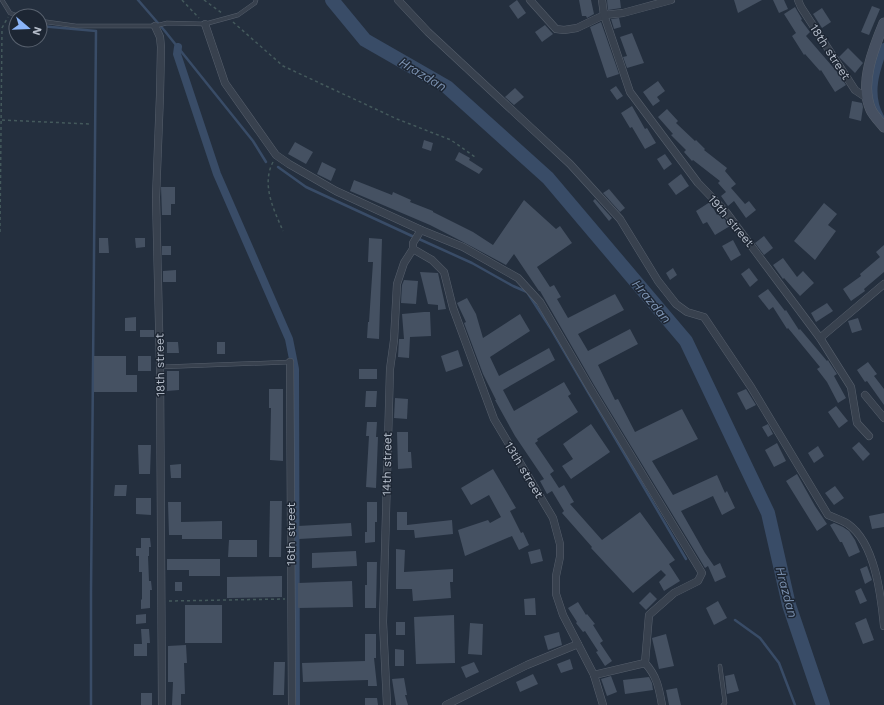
<svg xmlns="http://www.w3.org/2000/svg" width="884" height="705" font-family="'Work Sans',sans-serif">
<style>
.lines{fill:none;stroke-linecap:round;stroke-linejoin:round}
.stream{stroke:#394c67;stroke-width:2.5}
.canal{stroke:#394c67;stroke-width:8}
.river{stroke:#394c67;stroke-width:14}
.building{fill:#455162}
.lane-casing{stroke:#565f6c;stroke-width:4.5}
.street-casing{stroke:#565f6c;stroke-width:8}
.secondary-casing{stroke:#565f6c;stroke-width:11}
.path{stroke:#44595c;stroke-width:1.5;stroke-dasharray:3 3;stroke-linecap:butt}
.lane{stroke:#38414e;stroke-width:3.5}
.street{stroke:#38414e;stroke-width:7}
.secondary{stroke:#465061;stroke-width:10}
.labels{text-anchor:middle;stroke-width:3;stroke-linejoin:round;paint-order:stroke}
.street-label{font-size:12px;fill:#b4bcc9;stroke:#1d2633}
.water-label{font-size:13px;font-style:italic;fill:#7c92b1;stroke:#1d2633}
</style>
<rect width="100%" height="100%" fill="#242f3e"/>
<g class="lines">
<g class="stream">
<path d="M138 0 164 30 253 141 266 162"/>
<path d="M12 24H16"/>
<path d="M40 26 96 31 91 593V705"/>
<path d="M278 167 306 187 412 236"/>
<path d="M419 239 472 263 513 286 527 292 551 329 686 559"/>
<path d="M735 620 760 638 779 663 795 705"/>
</g>
<g class="canal">
<path d="M178 47 177 54 217 174 289 339 295 369 296 705"/>
<path d="M880 117C867 94 876 69 884 47"/>
</g>
<path class="river" d="M332 0 365 40 447 87 548 178 686 341 768 513 789 605 823 705"/>
</g>
<g class="building">
<path d="M517 0 526 13 518 19 509 6Z"/>
<path d="M579 0H591L594 14 587 18 586 16H582Z"/>
<path d="M607 0H620L621 8 608 10Z"/>
<path d="M734 0H762L738 13Z"/>
<path d="M773 0H784L788 9 779 13Z"/>
<path d="M872 6 880 9 869 35 861 32Z"/>
<path d="M795 7 802 19 801 20 810 32 806 36 838 73 846 85 835 92 821 70 820 71 805 54 804 55 792 36 796 33 784 14Z"/>
<path d="M822 8 831 22 822 28 813 14Z"/>
<path d="M619 18 621 27 614 29 611 19Z"/>
<path d="M601 22 619 74 607 78 590 27Z"/>
<path d="M545 25 553 34 542 42 535 32Z"/>
<path d="M632 33 644 63 627 68 623 57 627 56 620 37Z"/>
<path d="M848 48 863 63 855 73 839 57Z"/>
<path d="M658 81 665 91 657 97 660 101 653 106 643 92Z"/>
<path d="M616 86 623 96 617 100 610 90Z"/>
<path d="M515 88 524 97 514 105 505 97Z"/>
<path d="M852 101 862 103 863 107 861 121 849 118Z"/>
<path d="M632 106 645 129 647 128 656 143 645 149 632 127 630 128 621 113Z"/>
<path d="M667 109 678 121 676 123 695 141 696 140 705 149 704 150 727 168 725 171 736 184 731 188 745 204 749 201 756 210 746 218 734 201 728 206 721 196 726 192 718 183 720 181 693 160 692 161 684 152 686 150 671 135 673 134 658 117Z"/>
<path d="M424 140 433 143 431 151 422 148Z"/>
<path d="M295 142 313 152 306 164 288 154Z"/>
<path d="M459 152 470 158 469 160 483 169 479 174 455 160Z"/>
<path d="M665 154 672 164 664 170 657 159Z"/>
<path d="M322 162 336 169 331 181 317 174Z"/>
<path d="M681 174 689 186 676 195 668 184Z"/>
<path d="M354 180 392 195 393 192 411 200 410 202 433 211V212L473 232 493 245 524 200 556 229 560 226 572 243 537 267 550 287 554 285 561 297 557 299 568 318 615 294 624 310 578 334 588 351 630 329 638 344 598 365 615 400 618 399 635 432 682 409 698 439 652 461 673 495 717 475 725 493 727 491 735 508 722 515 713 496 681 511 705 553 714 566 720 563 726 577 715 582 708 566 705 568 594 385 540 291H539L514 254 506 265 465 243 430 225 350 191Z"/>
<path d="M161 187H175V204H171V215H162Z"/>
<path d="M609 189 625 208 620 212 603 193Z"/>
<path d="M595 199 612 218 609 221 593 201Z"/>
<path d="M710 202 717 215 720 213 730 226 715 235 707 222 703 224 696 211Z"/>
<path d="M824 203 837 214 828 225 836 231 815 260 794 241Z"/>
<path d="M764 236 773 248 764 255 755 243Z"/>
<path d="M99 238H108L109 253H99Z"/>
<path d="M135 238H145V247L136 248Z"/>
<path d="M369 238 382 239 379 339 367 338 368 322H369L373 262H368Z"/>
<path d="M733 240 741 255 731 261 722 246Z"/>
<path d="M884 245V272L864 289 865 291 851 301 843 289 861 276 860 274 880 257 876 252Z"/>
<rect x="162" y="246" width="9" height="9"/>
<path d="M783 258 797 277 803 271 814 283 800 296 784 278 783 279 773 265Z"/>
<path d="M673 268 677 275 670 280 666 273Z"/>
<path d="M749 268 758 280 750 287 741 274Z"/>
<path d="M176 270V282H163V271Z"/>
<path d="M420 272 438 273 446 309 438 310V305L428 304Z"/>
<path d="M404 280 418 281 416 304 401 303 402 285Z"/>
<path d="M768 289 785 311 786 310 799 330 800 329 827 361 828 360 829 362 837 374 834 376 846 398 838 403 827 382 817 369 820 367 788 328 787 329 773 307 769 310 758 296Z"/>
<path d="M467 298 476 314 483 338 520 314 530 331 490 357 499 376 549 348 555 360 503 390 514 411 564 382 571 394 568 396 578 412 537 439 538 441 535 443 554 471 550 474 559 488 564 485 574 502 570 504 602 540 640 512 675 560 669 564 680 581 664 591 659 582 666 575 661 570 633 593 591 548 592 547 562 513 564 511 552 491 547 494 540 481 544 479 515 436 495 400H496L483 374 464 323 466 322 457 303Z"/>
<path d="M827 303 833 311 816 322 811 313Z"/>
<path d="M424 312H430L431 336 410 337 409 358 398 357 399 339H404L402 314Z"/>
<path d="M136 317V331H125V318Z"/>
<path d="M858 318 862 330 852 333 848 321Z"/>
<rect x="140" y="330" width="14" height="7"/>
<path d="M167 342H178L179 353H167Z"/>
<rect x="217" y="342" width="8" height="12"/>
<path d="M458 350 463 366 446 372 441 356Z"/>
<path d="M94 356H126V375H137V392H94Z"/>
<rect x="138" y="356" width="13" height="15"/>
<path d="M868 362 877 374 874 376 884 389V405L867 381 865 382 857 370Z"/>
<rect x="359" y="369" width="18" height="10"/>
<path d="M167 371H179V390L167 391Z"/>
<path d="M269 389H283V461L270 460 271 408H269Z"/>
<path d="M746 389 756 405 746 410 737 393Z"/>
<path d="M366 391H377L376 407H365Z"/>
<path d="M395 398 408 399 407 419 394 418Z"/>
<path d="M836 406 848 421 839 428 828 412Z"/>
<path d="M367 422H377L376 437H378L376 488 366 487 369 436H366Z"/>
<path d="M591 424 610 452 571 479 562 466 573 459 563 444Z"/>
<path d="M768 424 773 434 768 437 762 427Z"/>
<path d="M397 432H408V452H411L412 468 398 469Z"/>
<path d="M859 442 870 454 863 461 852 448Z"/>
<path d="M777 443 786 461 774 467 765 450Z"/>
<path d="M138 445H151L150 474H139Z"/>
<path d="M818 446 824 456 814 463 808 453Z"/>
<path d="M181 464V478H171L170 465Z"/>
<path d="M493 469 516 508 510 511 521 533 523 532 529 545 519 550 512 536 465 556 458 530 488 520 490 523 501 517 489 495 471 505 461 488Z"/>
<path d="M797 474 815 506 827 524 817 531 786 481Z"/>
<path d="M115 485H127L126 496H114Z"/>
<path d="M835 486 844 498 834 505 825 493Z"/>
<path d="M136 498H151V515L136 514Z"/>
<path d="M270 501H282L281 557H269Z"/>
<path d="M168 502H181V522L222 521V539H182V535H169Z"/>
<path d="M367 502H377V522H375V542L365 543V532H367Z"/>
<path d="M397 512H407V525L452 520 453 534 415 538 414 530H397Z"/>
<path d="M884 513V527L872 529 869 516Z"/>
<path d="M351 523 352 536 299 539 298 526Z"/>
<path d="M834 523 843 527 849 531 855 540 860 552 849 557 842 542H840L830 525Z"/>
<path d="M141 538H150L151 547H149V556H148L149 581H151L152 590H150V608L141 609V600L142 599V572H139V556H136V548H141Z"/>
<path d="M229 540H257V557H228Z"/>
<path d="M396 549 405 550 404 572 453 569V582H450L451 598 413 601 412 589H396Z"/>
<path d="M540 549 543 561 531 564 528 552Z"/>
<path d="M356 551 357 566 312 568V553Z"/>
<path d="M167 559H220V576H189V570H167Z"/>
<path d="M367 562H377L376 608H365V585H367Z"/>
<path d="M867 566 872 580 865 584 860 569Z"/>
<path d="M282 576V597L227 598V577Z"/>
<path d="M352 581 353 607 298 608V583Z"/>
<rect x="175" y="582" width="7" height="9"/>
<path d="M861 588 867 601 860 604 855 591Z"/>
<path d="M650 592 657 599 646 610 639 603Z"/>
<path d="M535 598 536 615H525L524 599Z"/>
<path d="M718 601 727 618 714 625 706 608Z"/>
<path d="M578 602 586 615 587 614 595 624 593 625 603 641 600 643 612 661 605 666 596 652 598 651 585 631 583 632 576 623 577 622 568 608Z"/>
<rect x="185" y="605" width="37" height="38"/>
<path d="M146 614V623L136 624V615Z"/>
<path d="M454 615 455 663 416 664 414 617Z"/>
<path d="M866 618 874 640 863 644 855 623Z"/>
<rect x="396" y="622" width="9" height="13"/>
<path d="M470 623 483 624 482 655 468 654Z"/>
<path d="M141 629H149L150 643H147V656H134V644H142Z"/>
<path d="M559 632 562 645 548 650 544 636Z"/>
<path d="M365 634H376V658H374L377 686H368V680L303 682 302 663 365 661Z"/>
<path d="M666 634 674 666 659 669 652 638Z"/>
<path d="M186 645 187 663H184L185 694H181V705H172L173 682H168V646Z"/>
<path d="M395 649 404 650V666H395Z"/>
<path d="M570 659 573 669 561 673 557 664Z"/>
<path d="M274 662H285L284 695H273Z"/>
<path d="M474 662 479 672 466 678 461 667Z"/>
<path d="M533 674 538 684 520 692 516 682Z"/>
<path d="M734 674 739 691 727 694 725 676Z"/>
<path d="M611 676 617 692 607 696 601 679Z"/>
<path d="M649 677 652 683 653 690 625 694 623 680Z"/>
<path d="M404 678 407 695H405L408 705H396L392 679Z"/>
<path d="M677 688 681 705H669L666 690Z"/>
<rect x="141" y="693" width="11" height="12"/>
<path d="M365 698H377L378 705H365Z"/>
</g>
<g class="lines">
<g class="lane-casing">
<g id="lane">
<path d="M2 0 10 13 18 16"/>
<path d="M40 21 76 26H155L167 23 205 24 238 15 255 3 256 0"/>
<path d="M160 367 290 362"/>
<path d="M720 666 725 703 723 705"/>
</g>
</g>
<g class="street-casing">
<g id="street">
<path d="M398 0 428 32 570 164 620 219 658 281 676 304 687 312 704 317 751 387 828 515C835 518 842 520 848 524 875 543 881 595 884 626"/>
<path d="M530 0 556 29 564 30 577 28 604 15 623 13 671 0"/>
<path d="M602 0 604 15 630 92 698 183 726 212 820 338 851 387 857 423 869 436"/>
<path d="M798 0 801 7 855 90 867 98"/>
<path d="M205 24 225 83 276 155 289 164 336 191 421 230 463 247 518 278 540 302 590 388 702 573 698 581 674 593 649 615 645 663 594 675"/>
<path d="M155 26 160 37 161 47 160 95 156 197 160 367 162 705"/>
<path d="M413 249 432 260 444 272 453 308 494 419 553 518 560 544V557L556 576V594L563 615 594 675 603 705"/>
<path d="M820 338 884 284"/>
<path d="M290 362 292 705"/>
<path d="M865 395 884 418"/>
<path d="M645 663C657 676 659 688 662 705"/>
<path d="M387 705 383 622 390 369 394 340 397 284 404 263 413 249V243L421 230"/>
<path d="M446 705 527 665 578 644"/>
</g>
</g>
<g class="secondary-casing">
<path id="secondary" d="M884 23C874 47 859 84 871 110 874 116 880 122 884 127"/>
</g>
<g class="path">
<path d="M182 0 199 18"/>
<path d="M204 0 222 13"/>
<path d="M233 22 283 66 397 119 451 140 475 157"/>
<path d="M2 120 89 124"/>
<path d="M273 162C261 185 274 210 283 231"/>
<path d="M0 232 2 28 8 17"/>
<path d="M169 601 285 599"/>
</g>
<use href="#lane" class="lane"/>
<use href="#street" class="street"/>
<use href="#secondary" class="secondary"/>
</g>
<g class="labels">
<g class="street-label">
<text transform="translate(830 52) rotate(57)" y="4">18th street</text>
<text transform="translate(731 221) rotate(50)" y="4">19th street</text>
<text transform="translate(160 365) rotate(-91)" y="4">18th street</text>
<text transform="translate(387 464) rotate(-89)" y="4">14th street</text>
<text transform="translate(524 470) rotate(59)" y="4">13th street</text>
<text transform="translate(291 534) rotate(-90)" y="4">16th street</text>
</g>
<g class="water-label">
<text transform="translate(423 74) rotate(31)" y="5">Hrazdan</text>
<text transform="translate(652 301) rotate(50)" y="5">Hrazdan</text>
<text transform="translate(787 592) rotate(75)" y="5">Hrazdan</text>
</g>
</g>
<g transform="translate(28 28) rotate(109)"><circle r="19" fill="#1d2633" stroke="#59626f"/>
<path d="M0-3L7 15L0 10L-7 15Z" fill="#8ab4f8"/>
<text y="-6" font-size="11" font-weight="bold" text-anchor="middle" fill="#b4bcc9">N</text>
</g>
</svg>
